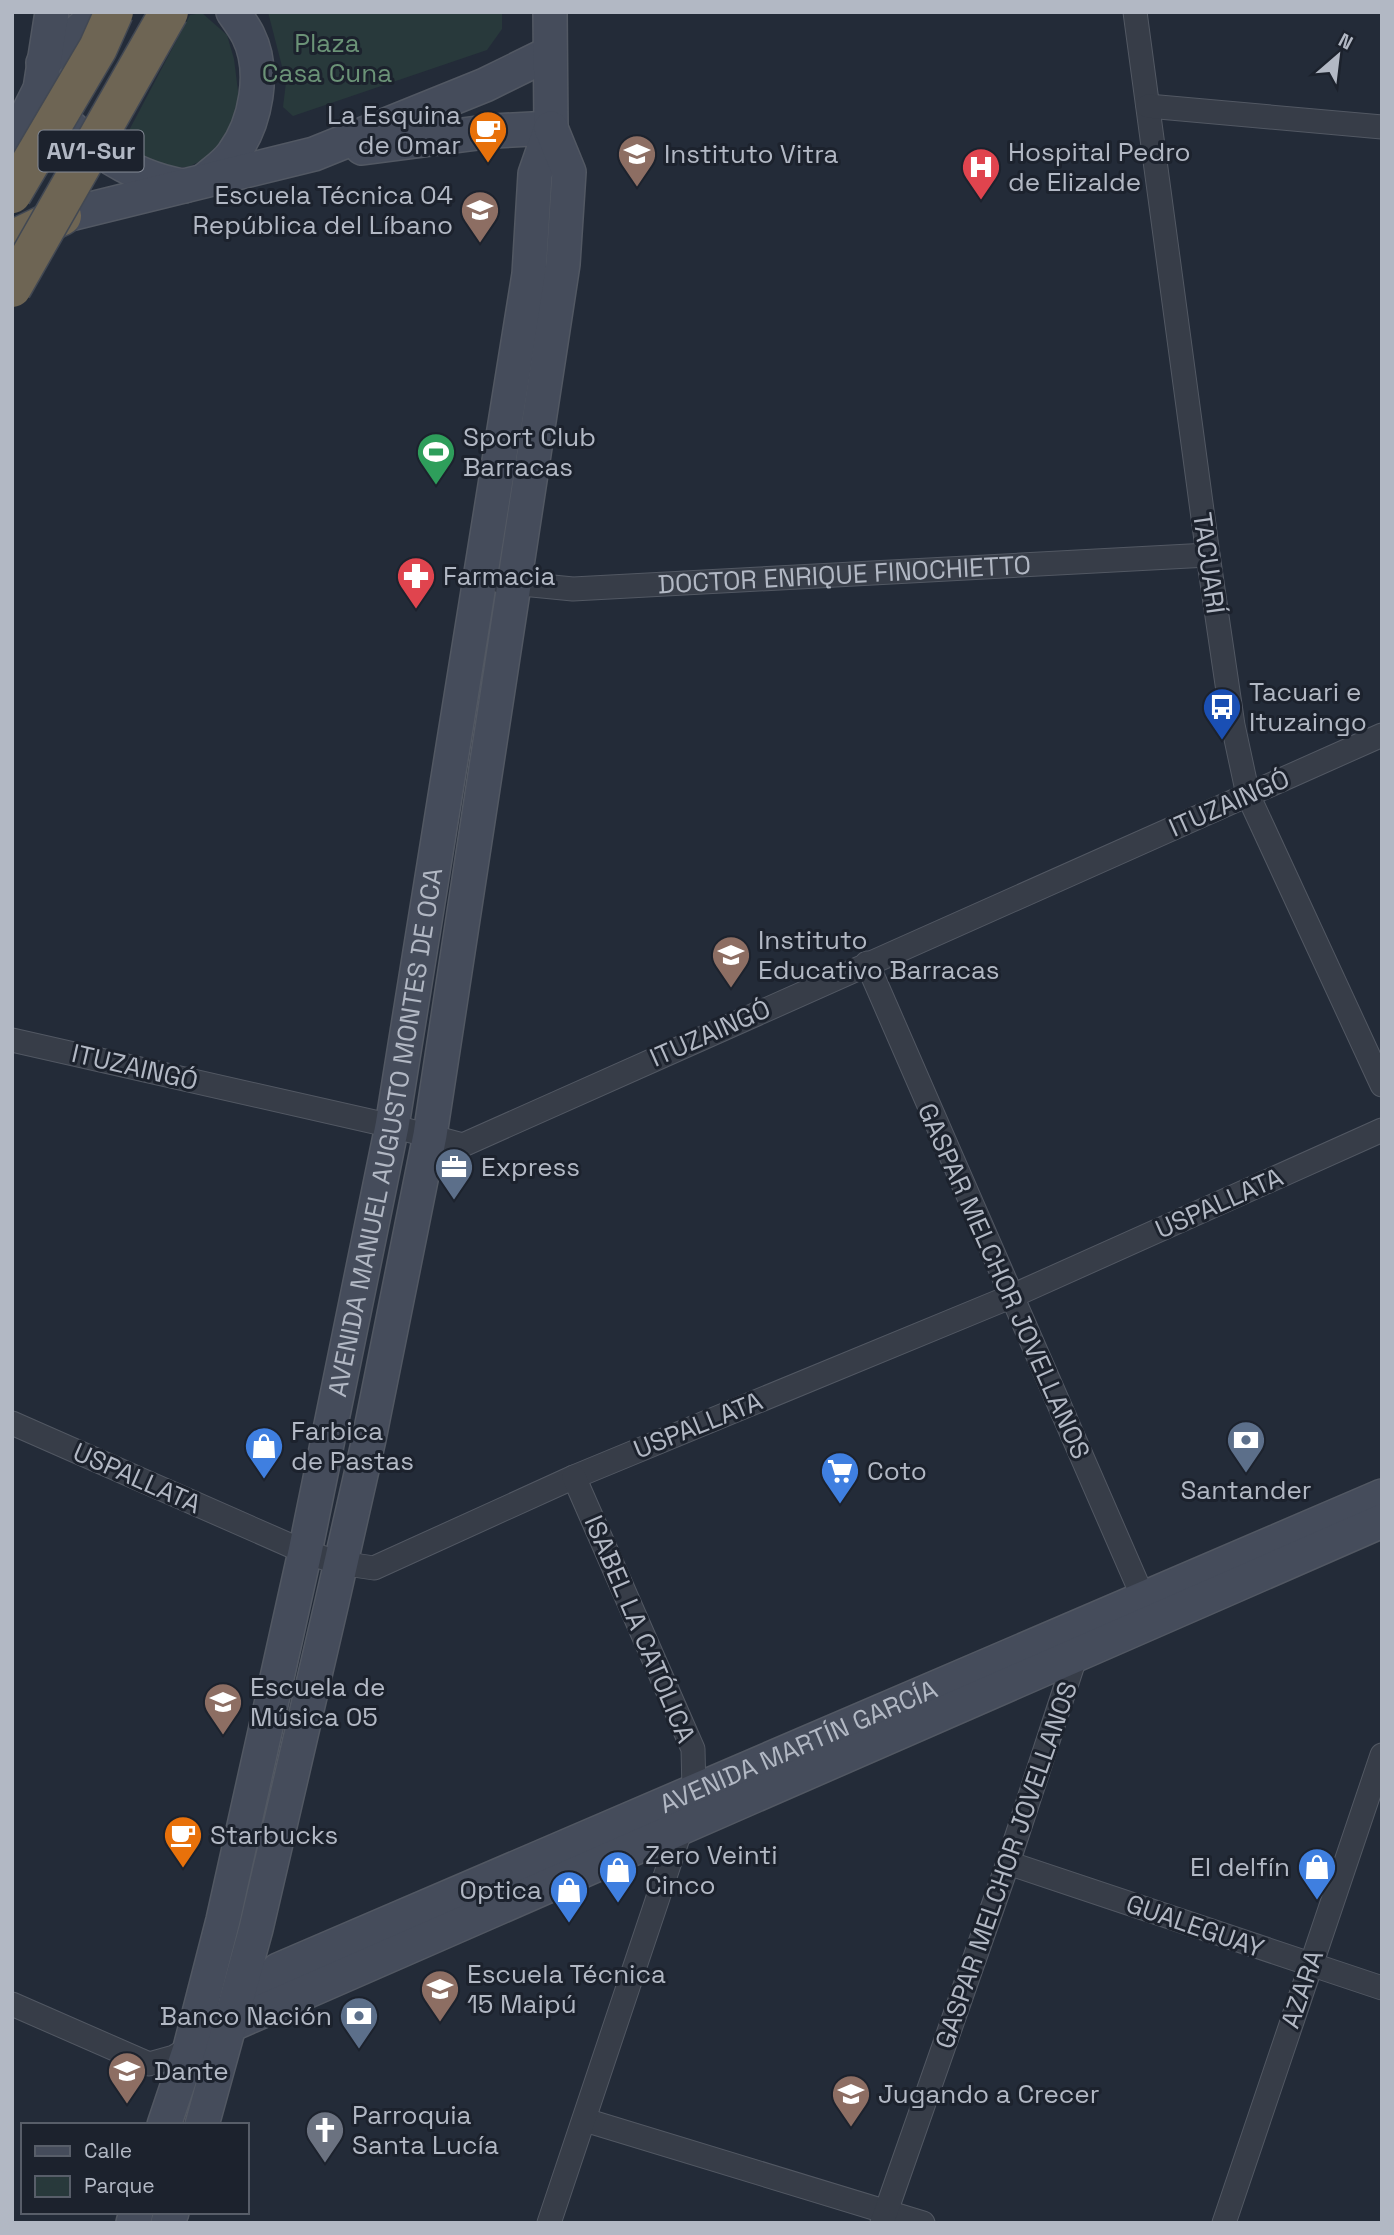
<svg xmlns="http://www.w3.org/2000/svg" width="1394" height="2235" font-family="'Space Grotesk',sans-serif">
<style>
.green{fill:#28393b}
.lines{fill:none;stroke-linecap:round;stroke-linejoin:round}
.street-casing{stroke:#525863;stroke-width:25}
.secondary-casing{stroke:#525863;stroke-width:36}
.highway-casing{stroke:#424853;stroke-width:41}
.street{stroke:#373d48;stroke-width:23}
.secondary{stroke:#454c5b;stroke-width:33}
.highway{stroke:#6e6554;stroke-width:38}
.highway-bridge-casing{stroke:#424853;stroke-width:41;stroke-linecap:butt}
.highway-bridge{stroke:#6e6554;stroke-width:38}
.labels{text-anchor:middle;stroke-width:6;stroke-linejoin:round;paint-order:stroke}
.shield{fill:#1c222d;stroke:#858b97;stroke-width:2}
.shield-label{font-size:24px;font-weight:bold;fill:#b2b8c4}
.park-label{font-size:26px;fill:#6b9377;stroke:#1c222d}
.poi-label{font-size:26px;fill:#b2b8c4;stroke:#1c222d;text-anchor:start}
.street-label{font-size:26px;fill:#b2b8c4;stroke:#1c222d}
</style>
<rect width="100%" height="100%" fill="#232b38"/>
<g class="green">
<path d="M268 12H502V29L487 50 293 116 283 107 286 82Z"/>
<path d="M202 13 227 35 234 59 239 99 229 136 209 157 188 167H162L141 155 125 138 190 15Z"/>
</g>
<g class="lines">
<g class="street-casing">
<g id="street">
<path d="M1135 12 1208 555 1233 725 1248 795 1382 1085"/>
<path d="M1148 106 1382 127"/>
<path id="s1" d="M502 582 573 589 1208 555"/>
<path d="M867 963 1149 1611"/>
<path d="M12 1040 392 1126 463 1145 1382 735"/>
<path d="M12 1423 305 1552 340 1563 374 1568 574 1477 1010 1297 1382 1130"/>
<path d="M1008 1863 1382 1988"/>
<path d="M12 2004 149 2064 174 2057 190 2048"/>
<path d="M585 2120 923 2223"/>
<path d="M549 2223 694 1790 693 1749 574 1477"/>
<path d="M882 2223 1008 1863 1079 1646"/>
<path d="M1224 2223 1382 1755"/>
</g>
</g>
<g class="secondary-casing">
<g id="secondary">
<path d="M43 63 100 12"/>
<path d="M40 89C67 136 130 178 184 186"/>
<path d="M12 145 40 89 52 12"/>
<path d="M362 148 493 131 551 128"/>
<path d="M205 180C214 172 226 164 233 154 256 123 266 71 248 35 244 27 238 19 233 12"/>
<path d="M62 216 314 154 485 85 550 53"/>
<path id="s2" d="M240 2012 278 1970 1382 1496"/>
<path d="M219 2030 1382 1521"/>
<path id="s3" d="M164 2125 190 2048 223 1920 305 1552 392 1126 529 274 535 174 551 128 550 12"/>
<path d="M202 2125 256 1929 332 1602 369 1439 430 1135 563 264 569 172 551 128"/>
<path d="M133 2223 136 2212"/>
<path d="M168 2223 172 2212"/>
</g>
</g>
<g class="highway-casing">
<path id="highway" d="M12 240 62 216"/>
</g>
<use href="#street" class="street"/>
<use href="#secondary" class="secondary"/>
<use href="#highway" class="highway"/>
<g class="highway-bridge-casing">
<g id="highway-bridge">
<path d="M12 194 98 48 114 12"/>
<path d="M12 288 169 12"/>
</g>
</g>
<use href="#highway-bridge" class="highway-bridge"/>
</g>
<defs>
<g id="cafe-pin" transform="scale(2.0125)"><path d="M0 17L-7.5 6A9.5 9.5 0 1 1 7.5 6Z" fill="#e8710a" stroke="#1c222d"/><path d="M-5.5-4.5H6V0H3Q3 3.5 0 3.5H-2.5Q-5.5 3.5-5.5 0ZM3-3.2v2h1.7v-2ZM-6 4.5H4V6H-6Z" fill="#fff"/></g>
<g id="school-pin" transform="scale(2.0125)"><path d="M0 17L-7.5 6A9.5 9.5 0 1 1 7.5 6Z" fill="#8d6e63" stroke="#1c222d"/><path d="M0-5L7-2L0 1L-7-2ZM-4 1L0 2.5L4 1V4Q0 6-4 4Z" fill="#fff"/></g>
<g id="hospital-pin" transform="scale(2.0125)"><path d="M0 17L-7.5 6A9.5 9.5 0 1 1 7.5 6Z" fill="#e0444e" stroke="#1c222d"/><path d="M-5-5h3v3.5h4V-5h3V5h-3V1.5h-4V5h-3Z" fill="#fff"/></g>
<g id="stadium-pin" transform="scale(2.0125)"><path d="M0 17L-7.5 6A9.5 9.5 0 1 1 7.5 6Z" fill="#2e9e5b" stroke="#1c222d"/><path d="M0-5a6.5 5 0 1 0 0 10a6.5 5 0 1 0 0-10ZM-3.5-1.8h7v3.6h-7Z" fill="#fff"/></g>
<g id="pharmacy-pin" transform="scale(2.0125)"><path d="M0 17L-7.5 6A9.5 9.5 0 1 1 7.5 6Z" fill="#e0444e" stroke="#1c222d"/><path d="M-2-6h4v4h4v4h-4v4h-4v-4h-4v-4h4Z" fill="#fff"/></g>
<g id="bus-pin" transform="scale(2.0125)"><path d="M0 17L-7.5 6A9.5 9.5 0 1 1 7.5 6Z" fill="#1a4fb4" stroke="#1c222d"/><path d="M-5-6H5V4H4V6H2V4H-2V6H-4V4H-5ZM-3.5-4V0h7V-4ZM-3.5 1.2v1.5H-2V1.2ZM2 1.2v1.5H3.5V1.2Z" fill="#fff"/></g>
<g id="office-pin" transform="scale(2.0125)"><path d="M0 17L-7.5 6A9.5 9.5 0 1 1 7.5 6Z" fill="#5c6f8a" stroke="#1c222d"/><path d="M-6-3h4V-5.5h4V-3h4V5H-6ZM-1-4.5V-3h2v-1.5ZM-6 0V1H6V0Z" fill="#fff"/></g>
<g id="bank-pin" transform="scale(2.0125)"><path d="M0 17L-7.5 6A9.5 9.5 0 1 1 7.5 6Z" fill="#5c6f8a" stroke="#1c222d"/><path d="M-6-4H6V4H-6ZM0-2.3a2.3 2.3 0 1 0 0 4.6a2.3 2.3 0 1 0 0-4.6Z" fill="#fff"/></g>
<g id="shop-pin" transform="scale(2.0125)"><path d="M0 17L-7.5 6A9.5 9.5 0 1 1 7.5 6Z" fill="#3f7fe0" stroke="#1c222d"/><path d="M-5-2.5h2.3a2.7 3.5 0 0 1 5.4 0H5L5.5 6h-11ZM-1.5-2.5h3a1.5 2.3 0 0 0-3 0Z" fill="#fff"/></g>
<g id="supermarket-pin" transform="scale(2.0125)"><path d="M0 17L-7.5 6A9.5 9.5 0 1 1 7.5 6Z" fill="#3f7fe0" stroke="#1c222d"/><path d="M-6-5.5h2.5l.6 2H6L4.5 2H-2.5L-4.4-4H-6ZM-1.5 3.2a1.3 1.3 0 1 0 .1 0ZM3 3.2a1.3 1.3 0 1 0 .1 0Z" fill="#fff"/></g>
<g id="church-pin" transform="scale(2.0125)"><path d="M0 17L-7.5 6A9.5 9.5 0 1 1 7.5 6Z" fill="#6b7280" stroke="#1c222d"/><path d="M-1.2-6h2.4v3.5h3.3v2.4h-3.3V6h-2.4V-.1h-3.3v-2.4h3.3Z" fill="#fff"/></g>
</defs>
<g fill-rule="evenodd">
<use href="#cafe-pin" x="488" y="130"/>
<use href="#school-pin" x="637" y="154"/>
<use href="#hospital-pin" x="981" y="167"/>
<use href="#school-pin" x="480" y="210"/>
<use href="#stadium-pin" x="436" y="452"/>
<use href="#pharmacy-pin" x="416" y="576"/>
<use href="#bus-pin" x="1222" y="707"/>
<use href="#school-pin" x="731" y="955"/>
<use href="#office-pin" x="454" y="1167"/>
<use href="#bank-pin" x="1246" y="1440"/>
<use href="#shop-pin" x="264" y="1446"/>
<use href="#supermarket-pin" x="840" y="1471"/>
<use href="#school-pin" x="223" y="1702"/>
<use href="#cafe-pin" x="183" y="1835"/>
<use href="#shop-pin" x="1317" y="1867"/>
<use href="#shop-pin" x="618" y="1870"/>
<use href="#shop-pin" x="569" y="1890"/>
<use href="#school-pin" x="440" y="1989"/>
<use href="#bank-pin" x="359" y="2016"/>
<use href="#school-pin" x="127" y="2071"/>
<use href="#school-pin" x="851" y="2094"/>
<use href="#church-pin" x="325" y="2130"/>
</g>
<g class="labels">
<rect class="shield" x="38.5" y="130.5" width="105" height="41" rx="5"/>
<g class="shield-label">
<text x="91" y="159">AV1-Sur</text>
</g>
<g class="park-label">
<text x="327" y="52">Plaza<tspan x="327" dy="30">Casa Cuna</tspan></text>
</g>
<g class="poi-label">
<text x="461" y="124" text-anchor="end">La Esquina<tspan x="461" dy="30">de Omar</tspan></text>
<text x="1008" y="161">Hospital Pedro<tspan x="1008" dy="30">de Elizalde</tspan></text>
<text x="664" y="163">Instituto Vitra</text>
<text x="453" y="204" text-anchor="end">Escuela Técnica 04<tspan x="453" dy="30">República del Líbano</tspan></text>
<text x="463" y="446">Sport Club<tspan x="463" dy="30">Barracas</tspan></text>
<text x="443" y="585">Farmacia</text>
<text x="1249" y="701">Tacuari e<tspan x="1249" dy="30">Ituzaingo</tspan></text>
<text x="758" y="949">Instituto<tspan x="758" dy="30">Educativo Barracas</tspan></text>
<text x="481" y="1176">Express</text>
<text x="291" y="1440">Farbica<tspan x="291" dy="30">de Pastas</tspan></text>
<text x="867" y="1480">Coto</text>
<text x="1246" y="1499" text-anchor="middle">Santander</text>
<text x="250" y="1696">Escuela de<tspan x="250" dy="30">Música 05</tspan></text>
<text x="210" y="1844">Starbucks</text>
<text x="645" y="1864">Zero Veinti<tspan x="645" dy="30">Cinco</tspan></text>
<text x="1290" y="1876" text-anchor="end">El delfín</text>
<text x="542" y="1899" text-anchor="end">Optica</text>
<text x="467" y="1983">Escuela Técnica<tspan x="467" dy="30">15 Maipú</tspan></text>
<text x="332" y="2025" text-anchor="end">Banco Nación</text>
<text x="154" y="2080">Dante</text>
<text x="878" y="2103">Jugando a Crecer</text>
<text x="352" y="2124">Parroquia<tspan x="352" dy="30">Santa Lucía</tspan></text>
</g>
<g class="street-label">
<text transform="translate(1209 563) rotate(82)" y="9">TACUARÍ</text>
<text dy="9" stroke="none"><textPath href="#s1" startOffset="343">DOCTOR ENRIQUE FINOCHIETTO</textPath></text>
<text transform="translate(1229 803) rotate(-24)" y="9">ITUZAINGÓ</text>
<text transform="translate(710 1033) rotate(-24)" y="9">ITUZAINGÓ</text>
<text transform="translate(135 1067) rotate(13)" y="9">ITUZAINGÓ</text>
<text dy="9" stroke="none"><textPath href="#s3" startOffset="1018">AVENIDA MANUEL AUGUSTO MONTES DE OCA</textPath></text>
<text transform="translate(1219 1203) rotate(-24)" y="9">USPALLATA</text>
<text transform="translate(1004 1281) rotate(66)" y="9">GASPAR MELCHOR JOVELLANOS</text>
<text transform="translate(698 1425) rotate(-22)" y="9">USPALLATA</text>
<text transform="translate(137 1478) rotate(24)" y="9">USPALLATA</text>
<text transform="translate(640 1629) rotate(67)" y="9">ISABEL LA CATÓLICA</text>
<text dy="9" stroke="none"><textPath href="#s2" startOffset="623">AVENIDA MARTÍN GARCÍA</textPath></text>
<text transform="translate(1006 1865) rotate(-71)" y="9">GASPAR MELCHOR JOVELLANOS</text>
<text transform="translate(1195 1926) rotate(19)" y="9">GUALEGUAY</text>
<text transform="translate(1302 1989) rotate(-71)" y="9">AZARA</text>
</g>
</g>
<rect width="1394" height="2235" fill="none" stroke="#b2b8c4" stroke-width="28"/>
<rect x="21" y="2123" width="228" height="91" fill="#1c222d" stroke="#585e69" stroke-width="2"/>
<rect x="35" y="2146" width="35" height="10" fill="#454c5b" stroke="#585e69" stroke-width="2"/>
<text x="84" y="2158" font-size="21" fill="#b2b8c4">Calle</text>
<rect x="35" y="2176" width="35" height="21" fill="#28393b" stroke="#585e69" stroke-width="2"/>
<text x="84" y="2193" font-size="21" fill="#b2b8c4">Parque</text>
<g transform="translate(1338 56) rotate(28)" stroke="#1c222d" stroke-width="5" paint-order="stroke">
<path d="M0-5L12 26L0 18L-12 26Z" fill="#b2b8c4"/>
<text y="-10" font-size="19" font-weight="bold" text-anchor="middle" fill="#b2b8c4">N</text>
</g>
</svg>
